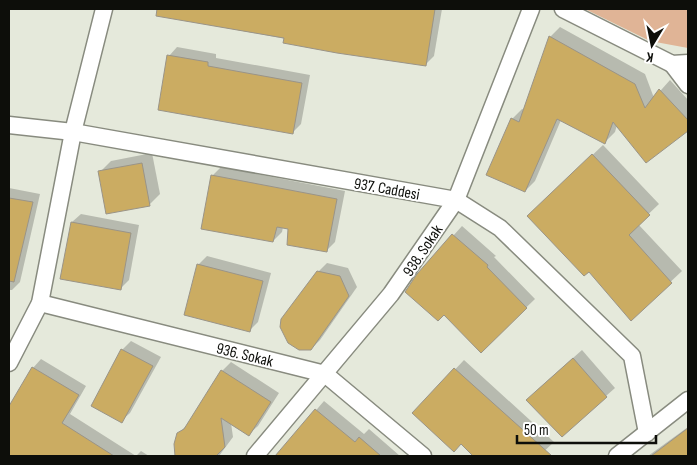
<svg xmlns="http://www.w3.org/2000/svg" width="697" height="465" font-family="'Sofia Sans Condensed',sans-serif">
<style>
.green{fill:#e0b496}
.shadow{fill:#0003}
.building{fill:#cbac62;stroke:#9a9488}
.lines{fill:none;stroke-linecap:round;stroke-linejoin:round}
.minor-casing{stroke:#888b7f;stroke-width:19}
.minor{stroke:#fff;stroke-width:16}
.labels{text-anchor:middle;stroke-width:4;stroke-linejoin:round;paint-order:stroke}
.street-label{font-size:16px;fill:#0d0e0a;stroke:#fff}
</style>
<rect width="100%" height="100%" fill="#e5e9db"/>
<path class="green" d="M585 9H688V48L650 41Z"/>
<g class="shadow">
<path d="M186 9H442L434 56 425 65 184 20Z"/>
<path d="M560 27 645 74 654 98 670 80 688 100V129L646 162 617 125 615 132 605 142 561 120 535 181 525 191 512 119 522 109 525 110 550 37Z"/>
<path d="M177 47 216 54V58L310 75 301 124 292 133 169 56Z"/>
<path d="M603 145 659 204 638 224 682 271 631 319 539 206Z"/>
<path d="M152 153 160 194 149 205 100 172 111 161Z"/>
<path d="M221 167 345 191 335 242 326 251 290 228 283 227 282 232 273 241 212 176Z"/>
<path d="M9 188 40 194 20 282 12 290H9Z"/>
<path d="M81 214 139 225 129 280 120 289 72 222Z"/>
<path d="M462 226 496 256 494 257 535 299 481 351 418 275Z"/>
<path d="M207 256 271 273 258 322 249 331 198 265Z"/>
<path d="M327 263 348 268 357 287 320 340 311 349 318 272Z"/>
<path d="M131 341 161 357 130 413 121 421 92 406 122 350Z"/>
<path d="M582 350 615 388 606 396 536 391Z"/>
<path d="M41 359 86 386 70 414 136 456 141 451 149 456H9V404H11L33 368Z"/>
<path d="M464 360 554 442 539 456H474L461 443 414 413Z"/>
<path d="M231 362 279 393 258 426 249 434 231 423 233 437 219 456H176L175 444 178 434 188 424 222 371Z"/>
<path d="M324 401 364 434 369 429 400 456H277Z"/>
<path d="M688 427V456H648Z"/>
</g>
<g class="building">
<path d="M157 9H435L426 66 337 53 283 43 284 38 156 16Z"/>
<path d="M549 36 635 84 645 108 659 89 688 120V131L646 163 613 122 605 144 557 119 525 192 486 175 511 118 519 122Z"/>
<path d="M167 55 208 62V66L302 83 293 134 158 110Z"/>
<path d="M592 154 650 215 629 235 672 283 631 321 589 272 584 276 527 216Z"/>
<path d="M142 163 150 206 106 214 98 171Z"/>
<path d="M211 175 337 199 327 252 287 245 288 229 277 227 273 242 201 229Z"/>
<path d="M9 198 33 202 14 282 9 281Z"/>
<path d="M71 222 131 233 121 290 60 279Z"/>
<path d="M452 234 488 265 487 267 527 308 481 353 444 315 438 321 405 292 417 274Z"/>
<path d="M197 264 263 281 250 332 184 315Z"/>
<path d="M317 271 340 276 349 296 311 350H299L288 343 280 327 281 319Z"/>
<path d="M121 349 153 366 122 423 91 406Z"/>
<path d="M573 358 607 397 562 437 526 400Z"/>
<path d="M32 367 79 395 62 423 114 456H9V406Z"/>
<path d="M454 368 552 456H473L461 444 454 452 412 413Z"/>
<path d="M221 370 271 402 249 436 221 418 225 447 216 456H175L174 444 177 433 184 429Z"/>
<path d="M315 409 355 442 359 437 381 456H275Z"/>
<path d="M688 428V456H651Z"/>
</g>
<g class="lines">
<g class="minor-casing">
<g id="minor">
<path d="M563 9 672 64 688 63"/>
<path d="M672 64 688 85"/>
<path d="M9 125 73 132 456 200 500 228 632 356 647 433"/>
<path d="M40 303 325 374 423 456"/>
<path d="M9 363 40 303 73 132 104 9"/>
<path d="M255 456 391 294 456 200 531 9"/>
<path d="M617 456 688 400"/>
</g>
</g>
<use href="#minor" class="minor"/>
</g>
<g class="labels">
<g class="street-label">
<text transform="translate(387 188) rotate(10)" y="6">937. Caddesi</text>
<text transform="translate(422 250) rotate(-56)" y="6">938. Sokak</text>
<text transform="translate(245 354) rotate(14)" y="6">936. Sokak</text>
</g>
</g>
<rect width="697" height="465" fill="none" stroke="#0d0e0a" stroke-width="20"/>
<g transform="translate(652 45) rotate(190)" stroke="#ffffff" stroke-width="4" paint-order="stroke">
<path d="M0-4L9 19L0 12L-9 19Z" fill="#0d0e0a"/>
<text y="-8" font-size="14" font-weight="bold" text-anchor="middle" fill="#0d0e0a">K</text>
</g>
<path d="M517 435v8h139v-8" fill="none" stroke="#0d0e0a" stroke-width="2.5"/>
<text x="524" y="435" font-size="15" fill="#0d0e0a" stroke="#ffffff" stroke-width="4" paint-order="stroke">50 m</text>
</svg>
